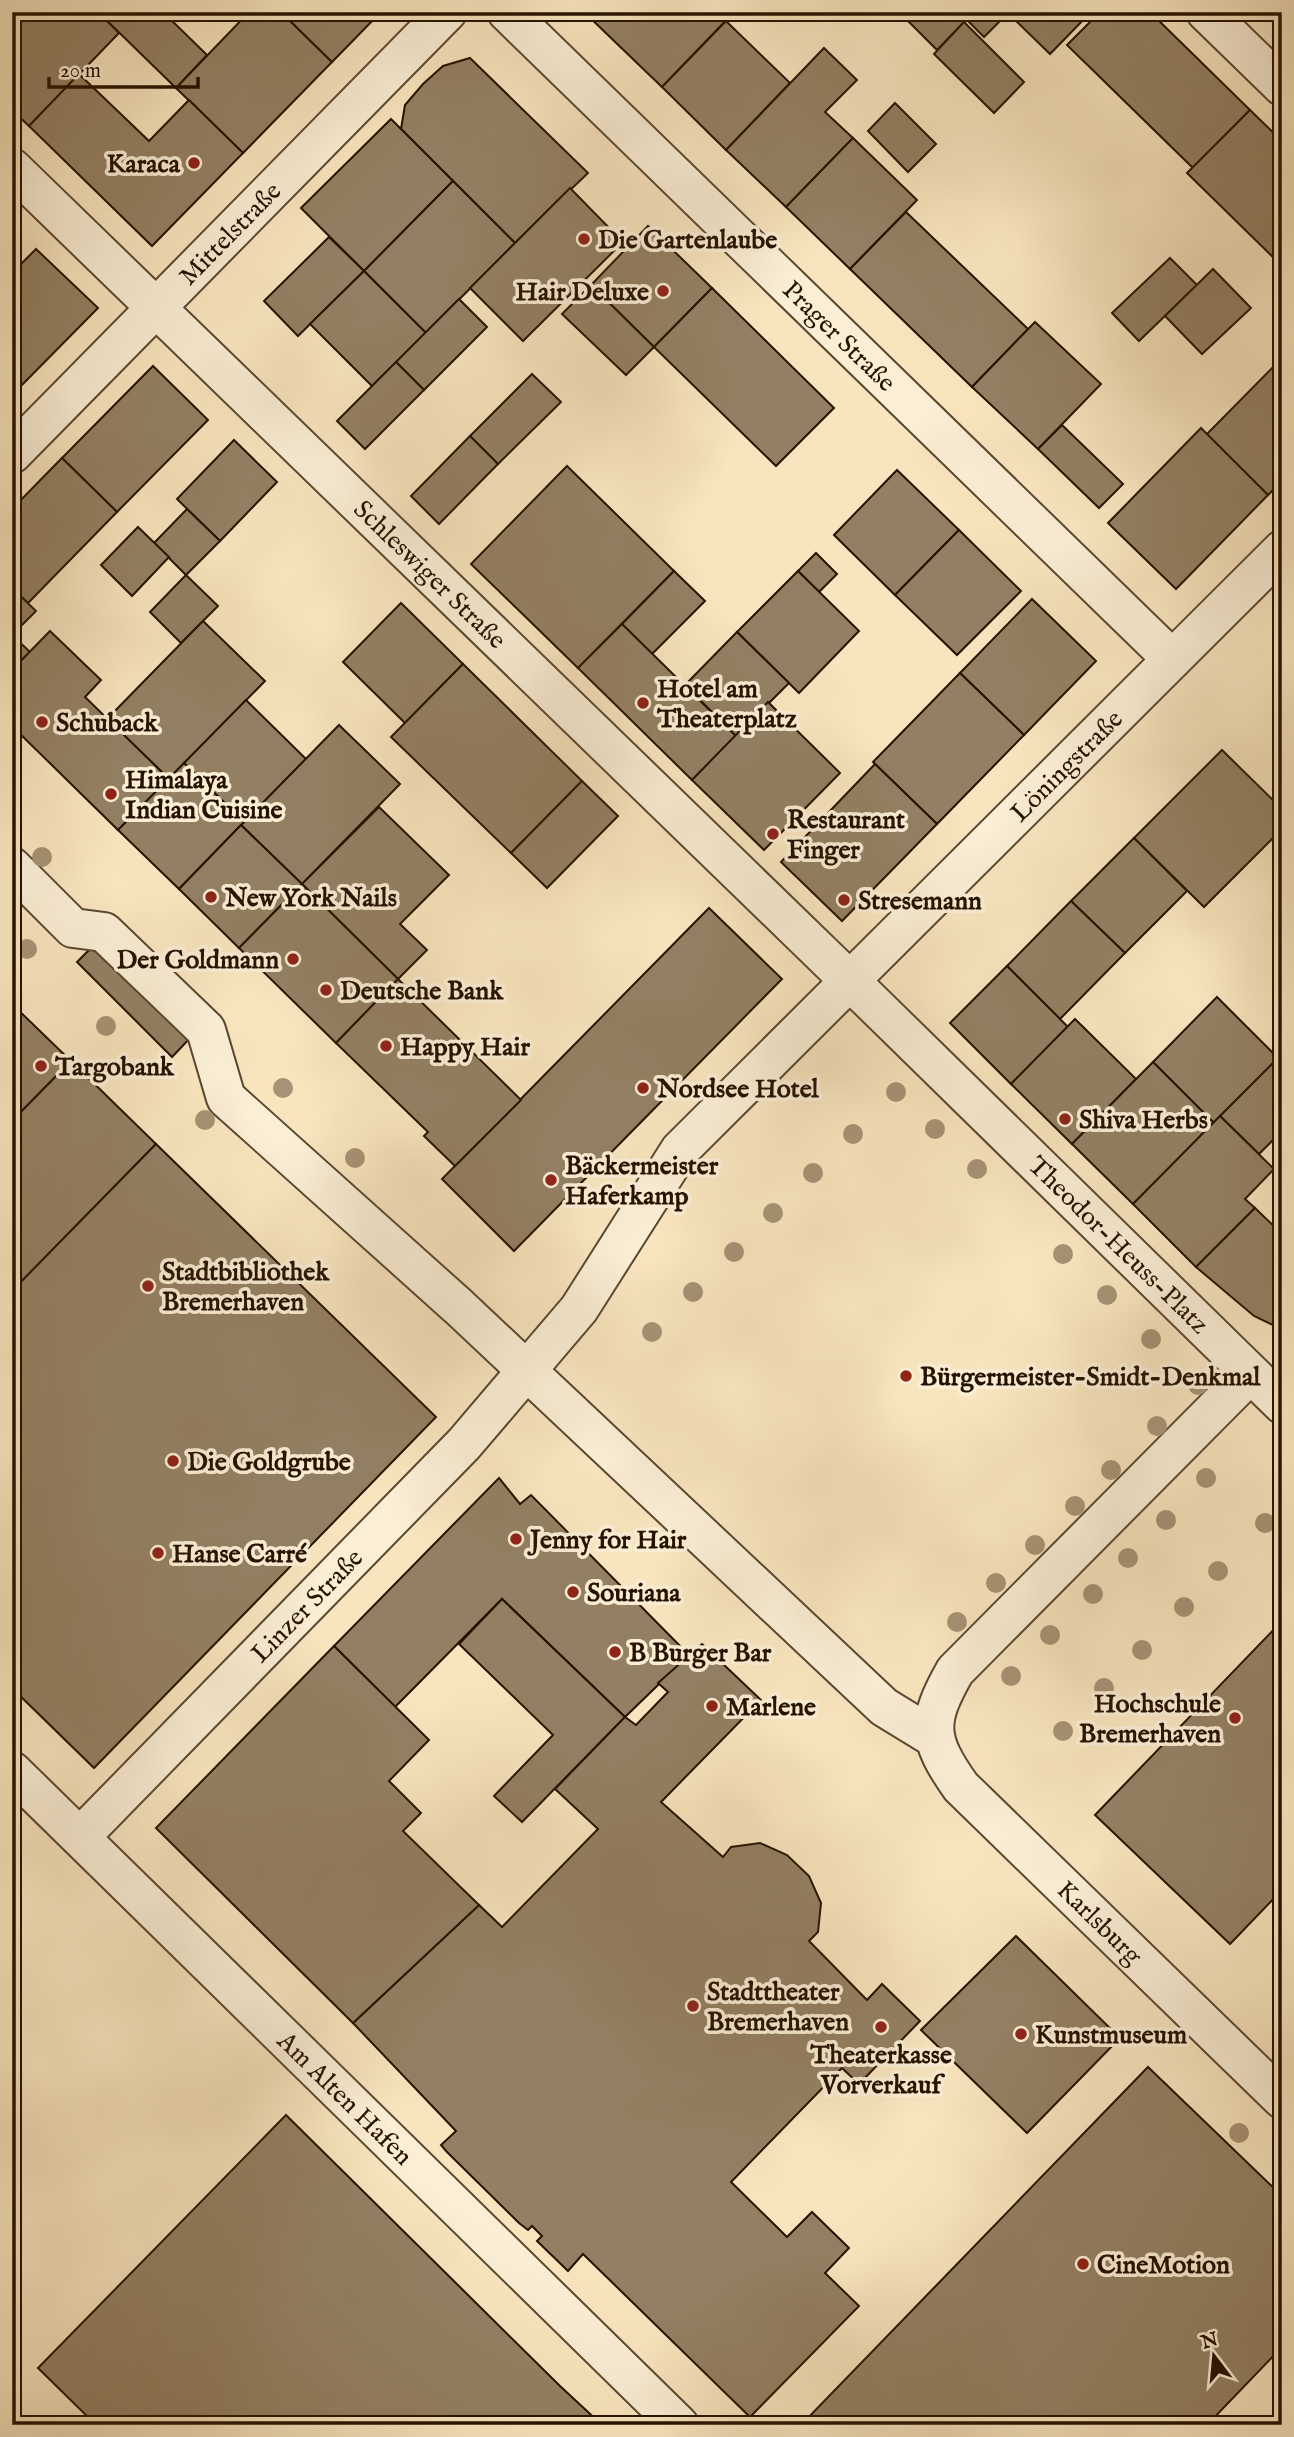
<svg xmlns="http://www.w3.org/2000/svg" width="1294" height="2437" font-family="'IM FELL English',serif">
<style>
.building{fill:#938063;stroke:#261200;stroke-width:2}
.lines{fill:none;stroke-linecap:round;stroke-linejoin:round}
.street-casing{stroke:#5a4730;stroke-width:42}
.street{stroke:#faeed5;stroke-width:38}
.tree{fill:#a69274}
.poi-dot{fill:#8f2418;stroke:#faeed5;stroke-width:2.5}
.labels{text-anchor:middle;stroke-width:7;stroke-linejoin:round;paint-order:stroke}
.poi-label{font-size:26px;font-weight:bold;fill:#261200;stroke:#faeed5;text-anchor:start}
.street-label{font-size:26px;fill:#261200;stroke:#faeed5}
</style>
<rect width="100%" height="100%" fill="#f8e5be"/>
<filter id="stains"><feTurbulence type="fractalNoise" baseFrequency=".00286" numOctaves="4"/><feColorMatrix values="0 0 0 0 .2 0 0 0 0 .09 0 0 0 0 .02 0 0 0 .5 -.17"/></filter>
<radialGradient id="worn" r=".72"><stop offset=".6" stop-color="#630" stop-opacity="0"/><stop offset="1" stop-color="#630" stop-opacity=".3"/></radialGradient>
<g class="building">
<path d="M17 12H98L119 33 29 126 12 110V17Z"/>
<path d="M98 12H163L207 55 176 88Z"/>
<path d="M249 12H281L332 62 243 153 176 88Z"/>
<path d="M281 12H381L332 62Z"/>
<path d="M584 12H734L662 87Z"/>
<path d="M899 12H954L964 22 937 50Z"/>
<path d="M976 12H1091L1050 54 1008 13 984 37 968 21Z"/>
<path d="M1100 12H1150L1250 110 1193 168 1067 45Z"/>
<path d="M726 21 790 83 726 150 662 87Z"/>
<path d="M964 22 1024 82 994 113 934 54Z"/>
<path d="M824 48 857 80 825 112 853 138 786 207 726 150Z"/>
<path d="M470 58 588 173 515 243 401 129 405 105 423 84 443 66Z"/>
<path d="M79 74 149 141 189 100 243 153 152 246 29 126Z"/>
<path d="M895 103 936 144 908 172 868 131Z"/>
<path d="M1250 110 1282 141V266L1187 173Z"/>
<path d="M391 119 453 181 364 271 301 208Z"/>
<path d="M853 138 917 200 850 269 786 207Z"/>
<path d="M453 181 515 243 426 333 364 271Z"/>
<path d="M570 188 623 242 523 341 470 288Z"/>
<path d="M906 212 1028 329 972 387 850 269Z"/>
<path d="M648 226 712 288 654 347 591 285Z"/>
<path d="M329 237 364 271 298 336 264 301Z"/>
<path d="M36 249 98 308 12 395V273Z"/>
<path d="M1170 258 1197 285 1139 341 1112 313Z"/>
<path d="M1213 269 1251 308 1202 354 1165 316Z"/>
<path d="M364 271 426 333 372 386 310 324Z"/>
<path d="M591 285 654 347 626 375 562 314Z"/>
<path d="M712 288 834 408 776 466 654 347Z"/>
<path d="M459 299 487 327 424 390 396 362Z"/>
<path d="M1035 322 1101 384 1038 449 972 387Z"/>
<path d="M1282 358V481L1268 495 1206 435Z"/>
<path d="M396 362 424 390 365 449 337 421Z"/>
<path d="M153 366 208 420 117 512 62 458Z"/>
<path d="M532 374 561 402 498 464 470 436Z"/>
<path d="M1062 425 1123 484 1099 508 1038 449Z"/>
<path d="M1201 428 1268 495 1176 589 1108 523Z"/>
<path d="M470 436 498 464 439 524 411 496Z"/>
<path d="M234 440 277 482 220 541 177 499Z"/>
<path d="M62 458 117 512 28 603 12 588V509Z"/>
<path d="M567 466 674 571 578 668 471 564Z"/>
<path d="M897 470 959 530 895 595 834 535Z"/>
<path d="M187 509 220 541 186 575 154 543Z"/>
<path d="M138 527 169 557 132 596 101 565Z"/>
<path d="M959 530 1021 591 957 655 895 595Z"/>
<path d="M816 553 837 574 819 592 798 571Z"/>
<path d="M674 571 705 601 652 654 622 624Z"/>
<path d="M798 571 859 631 799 693 737 632Z"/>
<path d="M186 575 218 606 181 643 150 612Z"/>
<path d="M12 588 36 611 12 635 30 652 12 670Z"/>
<path d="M1032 599 1096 661 1024 735 960 673Z"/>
<path d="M401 603 463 664 405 723 343 662Z"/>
<path d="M203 621 265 681 169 779 107 719Z"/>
<path d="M622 624 736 736 692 780 578 668Z"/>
<path d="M50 631 101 680 85 697 169 779 118 830 12 726V670Z"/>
<path d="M737 632 789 683 736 736 685 685Z"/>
<path d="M463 664 582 781 511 853 391 737Z"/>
<path d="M960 673 1024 735 937 824 873 762Z"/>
<path d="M246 700 306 759 244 822 184 763Z"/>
<path d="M768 702 840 773 764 850 692 780Z"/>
<path d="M339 725 400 784 302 884 241 825Z"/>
<path d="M1222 750 1282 809V829L1204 907 1134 838Z"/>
<path d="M184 763 244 822 179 889 118 830Z"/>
<path d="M875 764 937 824 842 921 781 862Z"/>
<path d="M582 781 618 816 547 888 511 853Z"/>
<path d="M379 807 449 875 400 924 427 950 398 979 302 884Z"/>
<path d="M241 825 302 884 239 948 179 889Z"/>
<path d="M1134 838 1187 891 1125 953 1071 901Z"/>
<path d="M302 884 398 979 336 1043 239 948Z"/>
<path d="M1071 901 1125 953 1060 1019 1007 966Z"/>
<path d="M709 908 782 979 514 1251 442 1179Z"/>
<path d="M99 940 194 1034 172 1057 77 962Z"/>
<path d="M1007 966 1068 1027 1011 1084 950 1023Z"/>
<path d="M398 979 521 1100 455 1166 424 1136 428 1132 336 1043Z"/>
<path d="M1217 997 1278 1058 1214 1123 1153 1062Z"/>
<path d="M12 1004 71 1061 12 1121Z"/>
<path d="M1075 1019 1136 1079 1072 1144 1011 1084Z"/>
<path d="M1282 1054V1131L1259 1154 1220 1116Z"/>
<path d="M71 1061 156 1144 12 1291V1121Z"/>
<path d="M1153 1062 1214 1123 1133 1204 1072 1144Z"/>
<path d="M1220 1116 1274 1169 1245 1199 1255 1208 1196 1267 1133 1204Z"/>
<path d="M156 1144 436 1417 94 1768 12 1688V1291Z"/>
<path d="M1255 1208 1282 1234V1268L1275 1326 1254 1316 1196 1267Z"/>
<path d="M1282 1268V1342L1273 1340Z"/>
<path d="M499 1478 520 1504 531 1495 689 1655 625 1717 502 1599 395 1707 334 1646Z"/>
<path d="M502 1599 625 1717 522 1822 494 1796 553 1735 459 1644Z"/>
<path d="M1282 1621V1890L1230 1944 1095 1815Z"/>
<path d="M702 1644 761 1700 661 1802 723 1857 731 1847 760 1843 787 1855 809 1876 821 1903 818 1932 809 1941 867 2000 882 1984 920 2021 859 2084 842 2068 731 2182 787 2237 812 2212 849 2248 825 2273 859 2306 750 2417 583 2254 568 2271 537 2241 542 2236 532 2226 528 2230 519 2223 447 2152 441 2145 456 2131 353 2023 479 1905 502 1927 598 1829 555 1789 625 1717 636 1725 668 1692 658 1683Z"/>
<path d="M334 1646 429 1740 389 1781 421 1813 403 1831 479 1905 353 2023 156 1828Z"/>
<path d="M1016 1936 1120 2038 1027 2133 921 2030Z"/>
<path d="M1148 2067 1282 2196V2347L1207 2425H801Z"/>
<path d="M286 2115 560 2386 602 2425H96L38 2368Z"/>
</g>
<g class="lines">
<g class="street-casing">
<g id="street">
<path id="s1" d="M507 12 1172 659"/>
<path d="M1206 12 1282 86"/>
<path id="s2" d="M12 168 849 980 1282 1404"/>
<path id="s3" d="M12 454 447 12"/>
<path d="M12 867 73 928 104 932 206 1030 226 1098 459 1307 884 1707 933 1737"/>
<path id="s4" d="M1249 1375 955 1671C926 1722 927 1739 961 1787L1282 2099"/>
<path id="s5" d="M12 1771 679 2425"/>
<path id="s6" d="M80 1837 464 1444 579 1309 680 1150 1282 550"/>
</g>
</g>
<use href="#street" class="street"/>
</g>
<g class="tree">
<circle cx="42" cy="857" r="10"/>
<circle cx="27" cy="949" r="10"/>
<circle cx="106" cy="1026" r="10"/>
<circle cx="283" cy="1088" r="10"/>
<circle cx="896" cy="1092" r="10"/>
<circle cx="205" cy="1120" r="10"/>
<circle cx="935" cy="1129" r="10"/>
<circle cx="853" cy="1134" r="10"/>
<circle cx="355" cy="1158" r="10"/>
<circle cx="977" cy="1169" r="10"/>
<circle cx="813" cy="1173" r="10"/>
<circle cx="773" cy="1213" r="10"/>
<circle cx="734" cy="1252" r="10"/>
<circle cx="1063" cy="1254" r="10"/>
<circle cx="693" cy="1292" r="10"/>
<circle cx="1107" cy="1295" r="10"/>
<circle cx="652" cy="1332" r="10"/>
<circle cx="1151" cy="1339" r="10"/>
<circle cx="1198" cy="1385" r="10"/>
<circle cx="1157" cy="1426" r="10"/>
<circle cx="1111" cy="1470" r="10"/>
<circle cx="1206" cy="1478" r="10"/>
<circle cx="1075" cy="1506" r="10"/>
<circle cx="1166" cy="1520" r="10"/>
<circle cx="1265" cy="1523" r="10"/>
<circle cx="1035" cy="1545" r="10"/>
<circle cx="1128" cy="1558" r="10"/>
<circle cx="1218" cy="1571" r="10"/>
<circle cx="996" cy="1583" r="10"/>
<circle cx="1093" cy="1594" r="10"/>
<circle cx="1184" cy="1607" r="10"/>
<circle cx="957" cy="1622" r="10"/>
<circle cx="1050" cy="1635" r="10"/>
<circle cx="1142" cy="1650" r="10"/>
<circle cx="1011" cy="1676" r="10"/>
<circle cx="1104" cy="1688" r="10"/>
<circle cx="1063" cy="1731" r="10"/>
<circle cx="1239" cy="2133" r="10"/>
</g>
<g class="poi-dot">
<circle cx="194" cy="163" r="7"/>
<circle cx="584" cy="239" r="7"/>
<circle cx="663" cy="291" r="7"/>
<circle cx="643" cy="703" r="7"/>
<circle cx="42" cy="722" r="7"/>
<circle cx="111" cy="794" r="7"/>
<circle cx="773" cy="834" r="7"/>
<circle cx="211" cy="897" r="7"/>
<circle cx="844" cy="900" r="7"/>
<circle cx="293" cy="959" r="7"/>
<circle cx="326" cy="990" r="7"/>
<circle cx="386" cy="1046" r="7"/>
<circle cx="41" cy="1066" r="7"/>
<circle cx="643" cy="1088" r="7"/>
<circle cx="1065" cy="1119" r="7"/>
<circle cx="551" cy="1180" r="7"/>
<circle cx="148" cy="1286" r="7"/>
<circle cx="906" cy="1376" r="7"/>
<circle cx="173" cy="1461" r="7"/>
<circle cx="516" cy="1539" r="7"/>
<circle cx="158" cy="1553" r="7"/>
<circle cx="573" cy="1592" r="7"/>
<circle cx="615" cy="1652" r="7"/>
<circle cx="712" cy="1706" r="7"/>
<circle cx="1235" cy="1718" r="7"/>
<circle cx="693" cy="2006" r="7"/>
<circle cx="881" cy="2027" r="7"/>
<circle cx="1021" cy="2034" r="7"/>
<circle cx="1083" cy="2264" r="7"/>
</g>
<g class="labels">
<g class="poi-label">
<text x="180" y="172" text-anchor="end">Karaca</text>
<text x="598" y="248">Die Gartenlaube</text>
<text x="649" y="300" text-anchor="end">Hair Deluxe</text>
<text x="657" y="697">Hotel am<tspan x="657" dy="30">Theaterplatz</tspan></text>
<text x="56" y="731">Schuback</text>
<text x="125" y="788">Himalaya<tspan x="125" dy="30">Indian Cuisine</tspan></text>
<text x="787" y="828">Restaurant<tspan x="787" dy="30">Finger</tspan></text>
<text x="225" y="906">New York Nails</text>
<text x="858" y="909">Stresemann</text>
<text x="279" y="968" text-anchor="end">Der Goldmann</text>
<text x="340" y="999">Deutsche Bank</text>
<text x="400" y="1055">Happy Hair</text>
<text x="55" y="1075">Targobank</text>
<text x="657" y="1097">Nordsee Hotel</text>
<text x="1079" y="1128">Shiva Herbs</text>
<text x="565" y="1174">Bäckermeister<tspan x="565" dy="30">Haferkamp</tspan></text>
<text x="162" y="1280">Stadtbibliothek<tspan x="162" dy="30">Bremerhaven</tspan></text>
<text x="920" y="1385">Bürgermeister-Smidt-Denkmal</text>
<text x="187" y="1470">Die Goldgrube</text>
<text x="530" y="1548">Jenny for Hair</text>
<text x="172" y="1562">Hanse Carré</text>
<text x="587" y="1601">Souriana</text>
<text x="629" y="1661">B Burger Bar</text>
<text x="1221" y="1712" text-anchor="end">Hochschule<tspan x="1221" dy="30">Bremerhaven</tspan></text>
<text x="726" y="1715">Marlene</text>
<text x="707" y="2000">Stadttheater<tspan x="707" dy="30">Bremerhaven</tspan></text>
<text x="1035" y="2043">Kunstmuseum</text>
<text x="881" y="2063" text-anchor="middle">Theaterkasse<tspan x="881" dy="30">Vorverkauf</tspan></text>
<text x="1097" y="2273">CineMotion</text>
</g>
<g class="street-label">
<text dy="9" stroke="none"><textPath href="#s3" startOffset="310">Mittelstraße</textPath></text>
<text dy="9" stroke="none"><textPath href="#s1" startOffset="464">Prager Straße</textPath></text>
<text dy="9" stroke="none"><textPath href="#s2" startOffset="583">Schleswiger Straße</textPath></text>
<text dy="9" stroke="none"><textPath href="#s6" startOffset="1460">Löningstraße</textPath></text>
<text dy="9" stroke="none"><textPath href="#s2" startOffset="1544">Theodor-Heuss-Platz</textPath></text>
<text dy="9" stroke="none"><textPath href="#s6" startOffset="324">Linzer Straße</textPath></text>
<text dy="9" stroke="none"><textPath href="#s4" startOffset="738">Karlsburg</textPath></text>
<text dy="9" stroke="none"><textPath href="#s5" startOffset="467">Am Alten Hafen</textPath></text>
</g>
</g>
<rect width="1294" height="2437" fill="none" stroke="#f8e5be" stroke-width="42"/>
<rect x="14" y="14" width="1266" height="2409" fill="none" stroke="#261200" stroke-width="3.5"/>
<rect x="21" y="21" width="1252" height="2395" fill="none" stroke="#261200" stroke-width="2"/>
<g transform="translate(1214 2356) rotate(344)" stroke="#faeed5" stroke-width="5" paint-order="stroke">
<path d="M0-5L12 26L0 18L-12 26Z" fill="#261200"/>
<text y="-10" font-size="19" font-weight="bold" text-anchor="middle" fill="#261200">N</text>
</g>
<path d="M49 77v10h149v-10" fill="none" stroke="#261200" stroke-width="3.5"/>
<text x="60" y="77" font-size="21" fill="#261200" stroke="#faeed5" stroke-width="5" paint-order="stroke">20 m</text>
<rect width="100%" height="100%" filter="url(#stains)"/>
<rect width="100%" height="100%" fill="url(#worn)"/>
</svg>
